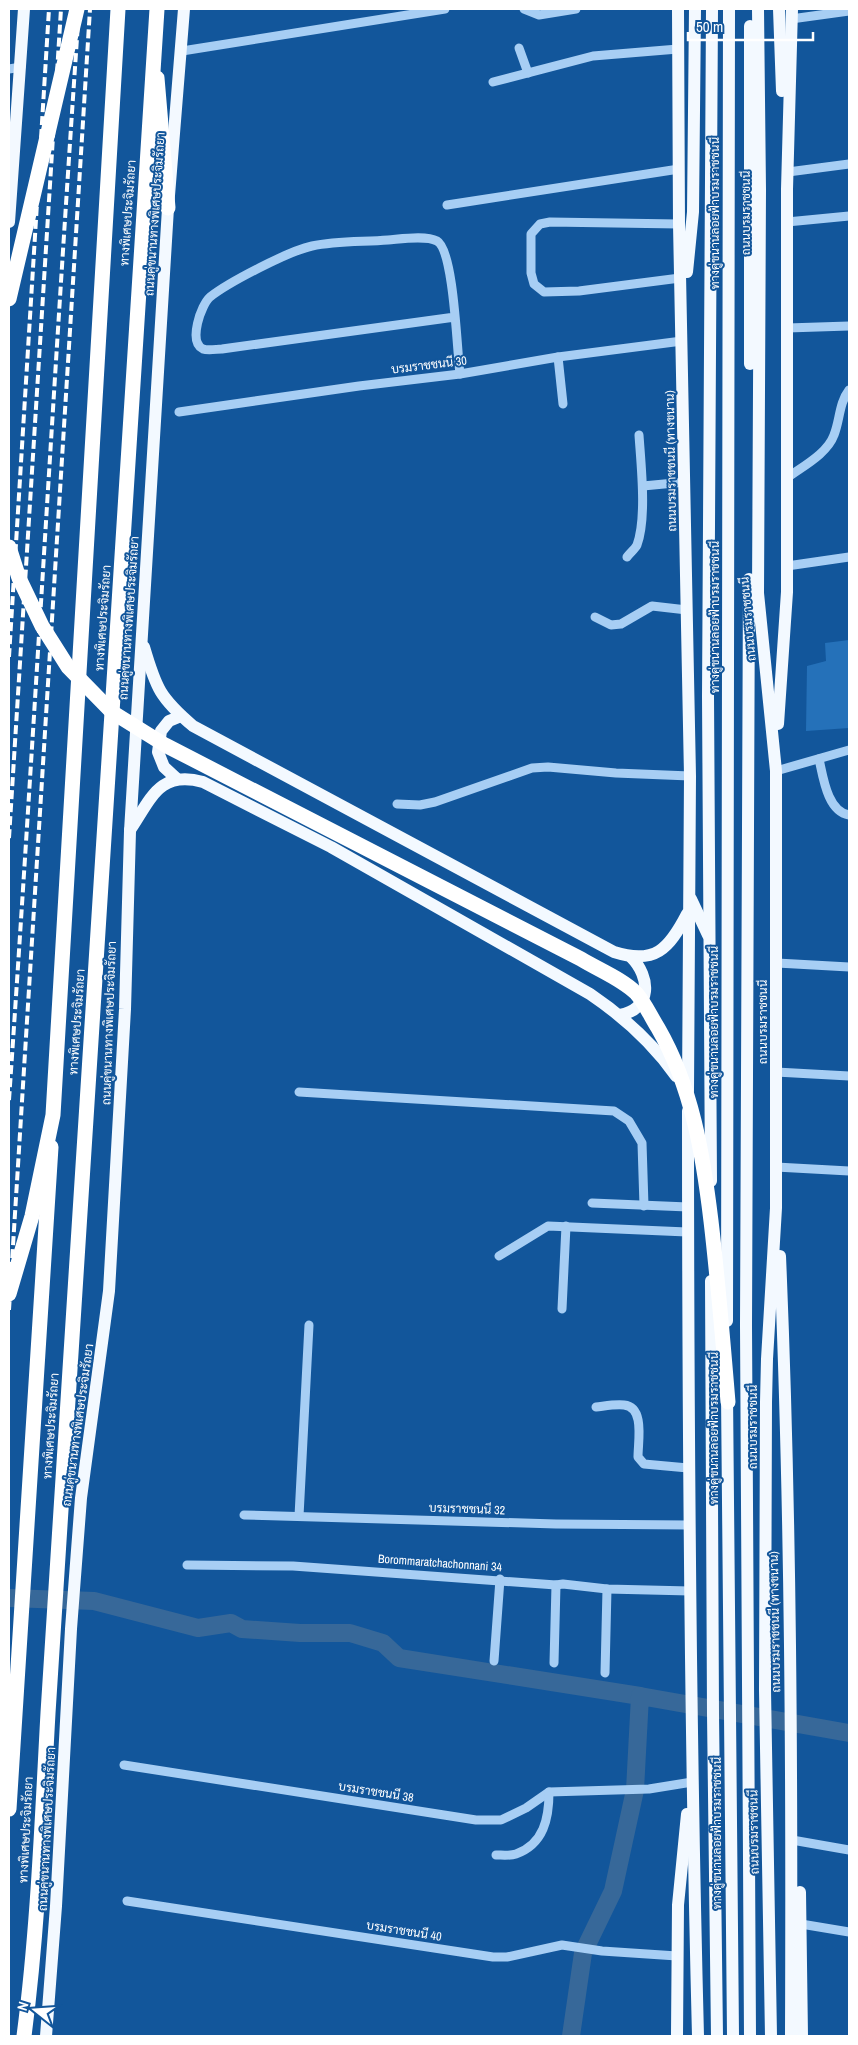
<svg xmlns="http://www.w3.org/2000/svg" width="858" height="2045" font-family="'Archivo Narrow',Sarabun,sans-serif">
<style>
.green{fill:#2571b9}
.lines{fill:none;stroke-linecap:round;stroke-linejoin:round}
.canal{stroke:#376899;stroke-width:18}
.minor{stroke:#a7cef4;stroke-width:9}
.major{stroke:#f3f9ff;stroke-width:12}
.highway{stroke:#fff;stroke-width:15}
.rail{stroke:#fff;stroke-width:4;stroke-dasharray:9 4;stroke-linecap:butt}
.highway-bridge{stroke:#fff;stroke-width:15}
.labels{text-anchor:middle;stroke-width:4;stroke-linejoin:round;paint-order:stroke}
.street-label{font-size:12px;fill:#fff;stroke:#12569b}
</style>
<rect width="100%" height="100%" fill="#12569b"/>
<path class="green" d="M849 640V728L806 731 807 666 826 661 825 643Z"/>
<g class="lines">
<g class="canal">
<path d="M9 1598 94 1601 198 1628 231 1623 242 1629 300 1633H350L383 1643 399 1658 640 1696"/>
<path d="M571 2036 583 1953 613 1891 635 1790 640 1696 849 1733"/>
</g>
<g class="minor">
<path d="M524 9 539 15 576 9"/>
<path d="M791 19 849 11"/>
<path d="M519 48 528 73"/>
<path d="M182 51 445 9"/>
<path d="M9 69 21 67"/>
<path d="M493 82 593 56 678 49"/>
<path d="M788 172 849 164"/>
<path d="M447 205 679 169"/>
<path d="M787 222 849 216"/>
<path d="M679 224 550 222 540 224 531 234V273L534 284 544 292 579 291 680 278"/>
<path d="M455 317 222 349C217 349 208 351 203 349 188 342 201 305 210 297 229 282 289 251 312 246 336 241 363 242 388 240 401 239 426 235 437 241 454 250 457 352 460 374"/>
<path d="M787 328 849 326"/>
<path d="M558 357 563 404"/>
<path d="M179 412 359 386 460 374 558 357 682 341"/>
<path d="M787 478C803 466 827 454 834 435 840 420 839 403 849 390"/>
<path d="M643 486 685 482"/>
<path d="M627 557C630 553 635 549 637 545 647 518 641 465 639 435"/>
<path d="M787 566 849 557"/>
<path d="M595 617 611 625 621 624 652 606 687 610"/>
<path d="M819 759C823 776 827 811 849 815"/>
<path d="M776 771 849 750"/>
<path d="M397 804 420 805 435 802 532 768 548 767 616 773 690 776"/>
<path d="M777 963 849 967"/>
<path d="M776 1072 849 1076"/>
<path d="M299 1092 614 1111 629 1121 642 1143 644 1206"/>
<path d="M776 1167 849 1171"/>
<path d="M592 1203 688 1207"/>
<path d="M499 1256 548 1226 687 1232"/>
<path d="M562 1309 566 1226"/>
<path d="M596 1407C605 1406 615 1404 624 1405 645 1407 638 1441 638 1457L644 1464 688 1468"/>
<path d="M244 1515 556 1524 689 1525"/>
<path d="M299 1516 309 1325"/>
<path d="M187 1565 293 1566 556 1585 563 1584 607 1589 690 1591"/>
<path d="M494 1661 500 1579"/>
<path d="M554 1663 556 1585"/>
<path d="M605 1673 607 1589"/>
<path d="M124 1765 476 1820H501L526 1808 549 1792 649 1789 692 1782"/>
<path d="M792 1840 849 1850"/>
<path d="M496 1855C502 1855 510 1856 516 1854 544 1844 549 1818 549 1792"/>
<path d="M127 1901 493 1957H507L562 1945 602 1951 677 1956"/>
<path d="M801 1924 849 1932"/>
</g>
<g class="major">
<path d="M678 9 679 224 690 776 688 1091"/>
<path d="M758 9 760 190 758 593 776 771V1208L767 1359 766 1402 765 1690 771 2036"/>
<path d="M779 9 782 91"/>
<path d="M750 26V364"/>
<path d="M9 222 24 9"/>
<path d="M687 272 693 212 695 9"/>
<path d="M749 579 746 1326 750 2036"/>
<path d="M144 647C156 688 160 698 193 726L614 952C655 965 669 949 687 914"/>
<path d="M778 724 787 592V189L792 9"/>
<path d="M177 779 164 767 158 752 161 731 169 721 181 716"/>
<path d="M130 830C151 799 159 770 203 782L331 847 590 994C624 1017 652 1042 676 1076"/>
<path d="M691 899 708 935"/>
<path d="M620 1015C652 1009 651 977 631 957"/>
<path d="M688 1111C688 1420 690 1728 698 2036"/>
<path d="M711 1181 708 696 712 9"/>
<path d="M780 1256C791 1516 792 1776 791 2036"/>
<path d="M711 1281 713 1714 717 2036"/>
<path d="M727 1321 729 9"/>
<path d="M727 1394 733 2036"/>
<path d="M800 1892 802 2036"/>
<path d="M46 2036 56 1906 71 1629 81 1498 109 1291 125 1009 130 831 168 208 184 9"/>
<path d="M677 2036 678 1905 687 1814"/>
</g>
<g class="highway">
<path d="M157 78 168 208"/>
<path d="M9 1809 51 1147"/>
</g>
<g class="rail">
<path d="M9 657 49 9"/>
<path d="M9 838 61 9"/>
<path d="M9 1100C34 736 54 372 79 9"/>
<path d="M9 1310 90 9"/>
</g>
<g class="highway-bridge">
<path d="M9 299 77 9"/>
<path d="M9 547 19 578 42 626 68 667 112 712 165 745 581 959C599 970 622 979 636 993 645 1003 651 1017 658 1028 692 1087 703 1154 711 1221 718 1281 723 1341 728 1402"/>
<path d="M9 1294 32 1216 53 1115 118 9"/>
<path d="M24 2036C38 1929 42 1821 48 1713L157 9"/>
</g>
</g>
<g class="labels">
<g class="street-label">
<text transform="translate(128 213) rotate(-86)" y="4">ทางพิเศษประจิมรัถยา</text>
<text transform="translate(715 213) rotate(-90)" y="4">ทางคู่ขนานลอยฟ้าบรมราชชนนี</text>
<text transform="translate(746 213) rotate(-90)" y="4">ถนนบรมราชชนนี</text>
<text transform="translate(155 214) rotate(-86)" y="4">ถนนคู่ขนานทางพิเศษประจิมรัถยา</text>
<text transform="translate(429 365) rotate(-7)" y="4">บรมราชชนนี 30</text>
<text transform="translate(671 461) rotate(-91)" y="4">ถนนบรมราชชนนี (ทางขนาน)</text>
<text transform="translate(715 617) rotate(-90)" y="4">ทางคู่ขนานลอยฟ้าบรมราชชนนี</text>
<text transform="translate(103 618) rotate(-86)" y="4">ทางพิเศษประจิมรัถยา</text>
<text transform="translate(129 618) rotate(-86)" y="4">ถนนคู่ขนานทางพิเศษประจิมรัถยา</text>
<text transform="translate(748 619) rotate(-95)" y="4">ถนนบรมราชชนนี</text>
<text transform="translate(77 1022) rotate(-86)" y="4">ทางพิเศษประจิมรัถยา</text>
<text transform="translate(714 1022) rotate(-90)" y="4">ทางคู่ขนานลอยฟ้าบรมราชชนนี</text>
<text transform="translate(763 1022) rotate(-90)" y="4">ถนนบรมราชชนนี</text>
<text transform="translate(109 1023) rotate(-88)" y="4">ถนนคู่ขนานทางพิเศษประจิมรัถยา</text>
<text transform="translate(78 1425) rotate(-82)" y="4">ถนนคู่ขนานทางพิเศษประจิมรัถยา</text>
<text transform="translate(51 1426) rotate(-86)" y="4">ทางพิเศษประจิมรัถยา</text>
<text transform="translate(753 1427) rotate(-90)" y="4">ถนนบรมราชชนนี</text>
<text transform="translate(714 1428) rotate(-90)" y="4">ทางคู่ขนานลอยฟ้าบรมราชชนนี</text>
<text transform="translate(467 1509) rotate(2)" y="4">บรมราชชนนี 32</text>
<text transform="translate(440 1563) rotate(4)" y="4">Borommaratchachonnani 34</text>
<text transform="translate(775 1622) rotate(-91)" y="4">ถนนบรมราชชนนี (ทางขนาน)</text>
<text transform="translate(376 1792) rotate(9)" y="4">บรมราชชนนี 38</text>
<text transform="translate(47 1829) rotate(-87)" y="4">ถนนคู่ขนานทางพิเศษประจิมรัถยา</text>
<text transform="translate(26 1830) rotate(-87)" y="4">ทางพิเศษประจิมรัถยา</text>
<text transform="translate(754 1832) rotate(-91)" y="4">ถนนบรมราชชนนี</text>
<text transform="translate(717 1833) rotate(-90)" y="4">ทางคู่ขนานลอยฟ้าบรมราชชนนี</text>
<text transform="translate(404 1931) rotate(9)" y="4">บรมราชชนนี 40</text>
</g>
</g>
<rect width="858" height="2045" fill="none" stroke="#ffffff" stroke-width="20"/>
<g transform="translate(35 2010) rotate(287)" stroke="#12569b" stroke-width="4" paint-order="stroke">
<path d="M0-4L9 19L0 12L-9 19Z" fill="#ffffff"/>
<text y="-8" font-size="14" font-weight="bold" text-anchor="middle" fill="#ffffff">N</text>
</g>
<path d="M688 32v8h125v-8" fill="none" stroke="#ffffff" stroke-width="2.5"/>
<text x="696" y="32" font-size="15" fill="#ffffff" stroke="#12569b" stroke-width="4" paint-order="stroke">50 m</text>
</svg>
